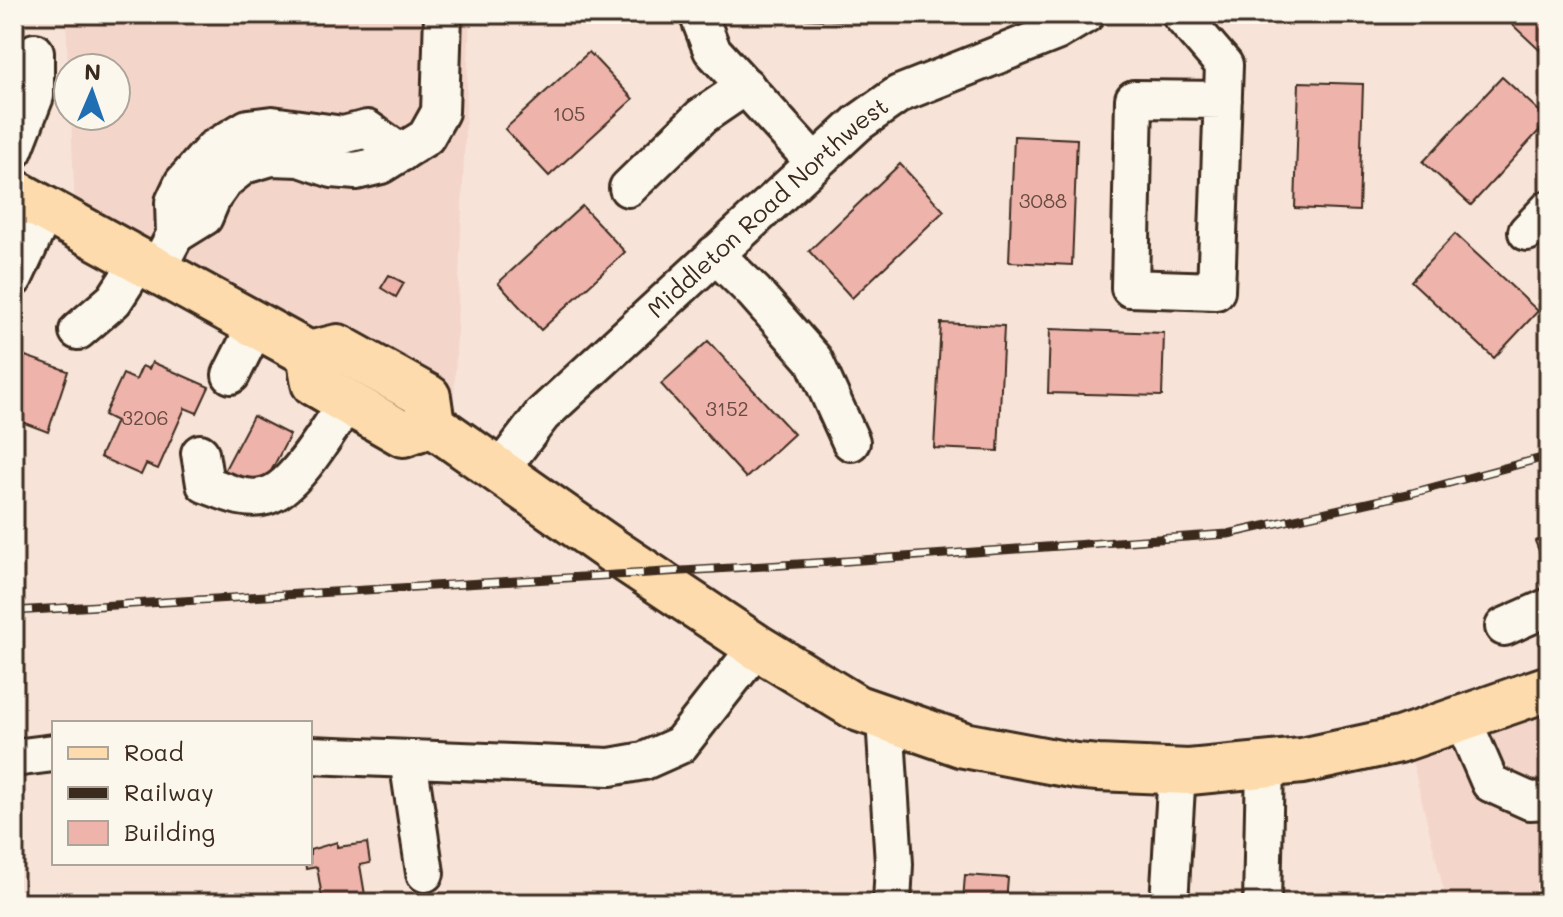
<svg xmlns="http://www.w3.org/2000/svg" width="1563" height="917" font-family="Mali,sans-serif">
<style>
.built{fill:#f4d5ca}
.building{fill:#eeb3ab;stroke:#3b2a1e;stroke-width:2}
.lines{fill:none;stroke-linecap:round;stroke-linejoin:round}
.minor-casing{stroke:#3b2a1e;stroke-width:42}
.major-casing{stroke:#3b2a1e;stroke-width:50}
.minor{stroke:#fbf7ec;stroke-width:36}
.major{stroke:#fddbac;stroke-width:44}
.rail-casing{stroke:#3b2a1e;stroke-width:9}
.rail{stroke:#fbf7ec;stroke-width:6;stroke-dasharray:18;stroke-linecap:butt}
.labels{text-anchor:middle;stroke-width:6;stroke-linejoin:round;paint-order:stroke}
.number-label{font-size:20px;fill:#684c41}
.street-label{font-size:24px;fill:#3b2a1e;stroke:#fbf7ec}
</style>
<rect width="100%" height="100%" fill="#f7e3d8"/>
<filter id="ink" filterUnits="userSpaceOnUse"><feTurbulence type="fractalNoise" baseFrequency=".0125" numOctaves="2"/><feDisplacementMap in="SourceGraphic" scale="16" xChannelSelector="R" yChannelSelector="G"/><feConvolveMatrix kernelMatrix="1 2 1 2 8 2 1 2 1" color-interpolation-filters="sRGB"/></filter>
<g filter="url(#ink)">
<g class="built">
<path d="M66 14H470L452 446 76 234 71 116H116V68H68Z"/>
<path d="M1549 694V903H1447L1412 760Z"/>
</g>
<g class="building">
<path d="M548 14H565L556 22Z"/>
<path d="M786 14H850V21L786 18Z"/>
<path d="M1501 14H1549V59Z"/>
<path d="M589 52 633 99 549 176 505 129Z"/>
<path d="M1502 77 1549 120 1471 205 1423 162Z"/>
<path d="M1299 82 1363 84 1359 211 1295 208Z"/>
<path d="M1014 136 1077 139 1072 265 1009 262Z"/>
<path d="M900 164 944 211 852 298 809 251Z"/>
<path d="M582 206 625 252 541 330 498 283Z"/>
<path d="M1455 234 1538 311 1494 358 1411 281Z"/>
<path d="M389 275 404 283 396 297 381 288Z"/>
<path d="M941 323 1004 326 998 451 934 448Z"/>
<path d="M1050 329 1164 333 1162 396 1048 393Z"/>
<path d="M708 341 794 434 746 478 661 384Z"/>
<path d="M14 352 68 371 48 432 14 419Z"/>
<path d="M152 362 209 387 197 413 185 408 158 469 146 464 141 475 100 457 116 421 104 415 123 374 136 380 142 366 149 369Z"/>
<path d="M253 416 290 435 260 492 223 473Z"/>
<path d="M1549 536V555L1542 558 1535 541Z"/>
<path d="M337 842V847L367 843 370 863 360 865 365 895 323 903 317 867 306 869 305 863H310V850Z"/>
<path d="M965 875 1008 878 1006 903H956L963 901Z"/>
<path d="M1333 897 1377 900V903H1333Z"/>
</g>
<g class="lines">
<g class="minor-casing">
<g id="minor">
<path d="M698 14 712 50 814 162"/>
<path d="M1180 14 1224 65 1216 291 1130 288 1134 99 1223 100"/>
<path d="M14 150 35 96V52"/>
<path d="M628 188 702 116 746 86"/>
<path d="M1527 232 1549 209"/>
<path d="M175 235 204 217 212 198 225 180 244 165 271 157 300 158 332 169 356 171 381 165 426 137 440 112 443 14"/>
<path d="M165 254 175 235 174 202 183 183 213 149 248 128 272 125 343 135 367 129 401 153"/>
<path d="M715 254 754 292 814 360 851 442"/>
<path d="M14 278 46 209"/>
<path d="M78 331 114 300 140 260"/>
<path d="M231 375 256 325"/>
<path d="M200 453 205 484C224 491 245 502 266 496 295 489 330 427 347 402"/>
<path id="s1" d="M500 470 542 415 858 123 899 94 1056 32 1086 14"/>
<path d="M1504 627 1549 607"/>
<path d="M885 718 894 864 892 903"/>
<path d="M1462 718 1490 783 1530 801 1549 800"/>
<path d="M310 755 610 767 644 761 680 745 757 647"/>
<path d="M14 758 54 753"/>
<path d="M408 759 425 873"/>
<path d="M1169 903 1177 771"/>
<path d="M1262 903 1265 765"/>
</g>
</g>
<g class="major-casing">
<g id="major">
<path d="M14 192 309 354 338 347 428 397 432 424 613 551 757 647 857 708 964 745 1076 766 1098 768 1189 772 1302 761 1399 740 1549 688"/>
<path d="M309 354 314 383 403 434 432 424"/>
</g>
</g>
<use href="#minor" class="minor"/>
<use href="#major" class="major"/>
<g class="rail-casing">
<path id="rail" d="M14 611 847 561 1228 534 1412 493 1549 456"/>
</g>
<use href="#rail" class="rail"/>
</g>
</g>
<g class="labels">
<g class="number-label">
<text x="569" y="121">105</text>
<text x="1043" y="208">3088</text>
<text x="727" y="416">3152</text>
<text x="145" y="425">3206</text>
</g>
<g class="street-label">
<text dy="8" stroke="none"><textPath href="#s1" startOffset="376">Middleton Road Northwest</textPath></text>
</g>
</g>
<rect width="1563" height="917" fill="none" stroke="#fbf7ec" stroke-width="48"/>
<rect x="24" y="24" width="1515" height="869" fill="none" stroke="#3b2a1e" stroke-width="3" filter="url(#ink)"/>
<rect x="52" y="721" width="260" height="144" fill="#fbf7ec" stroke="#aea59a" stroke-width="2"/>
<rect x="68" y="747" width="40" height="12" fill="#fddbac" stroke="#aea59a" stroke-width="2"/>
<text x="124" y="761" font-size="24" fill="#3b2a1e">Road</text>
<rect x="68" y="787" width="40" height="12" fill="#3b2a1e" stroke="#aea59a" stroke-width="2"/>
<text x="124" y="801" font-size="24" fill="#3b2a1e">Railway</text>
<rect x="68" y="821" width="40" height="24" fill="#eeb3ab" stroke="#aea59a" stroke-width="2"/>
<text x="124" y="841" font-size="24" fill="#3b2a1e">Building</text>
<g transform="translate(92 92) rotate(2)"><circle r="38" fill="#fbf7ec" stroke="#aea59a" stroke-width="2"/>
<path d="M0-6L14 30L0 20L-14 30Z" fill="#1f6fb2"/>
<text y="-12" font-size="22" font-weight="bold" text-anchor="middle" fill="#3b2a1e">N</text>
</g>
</svg>
